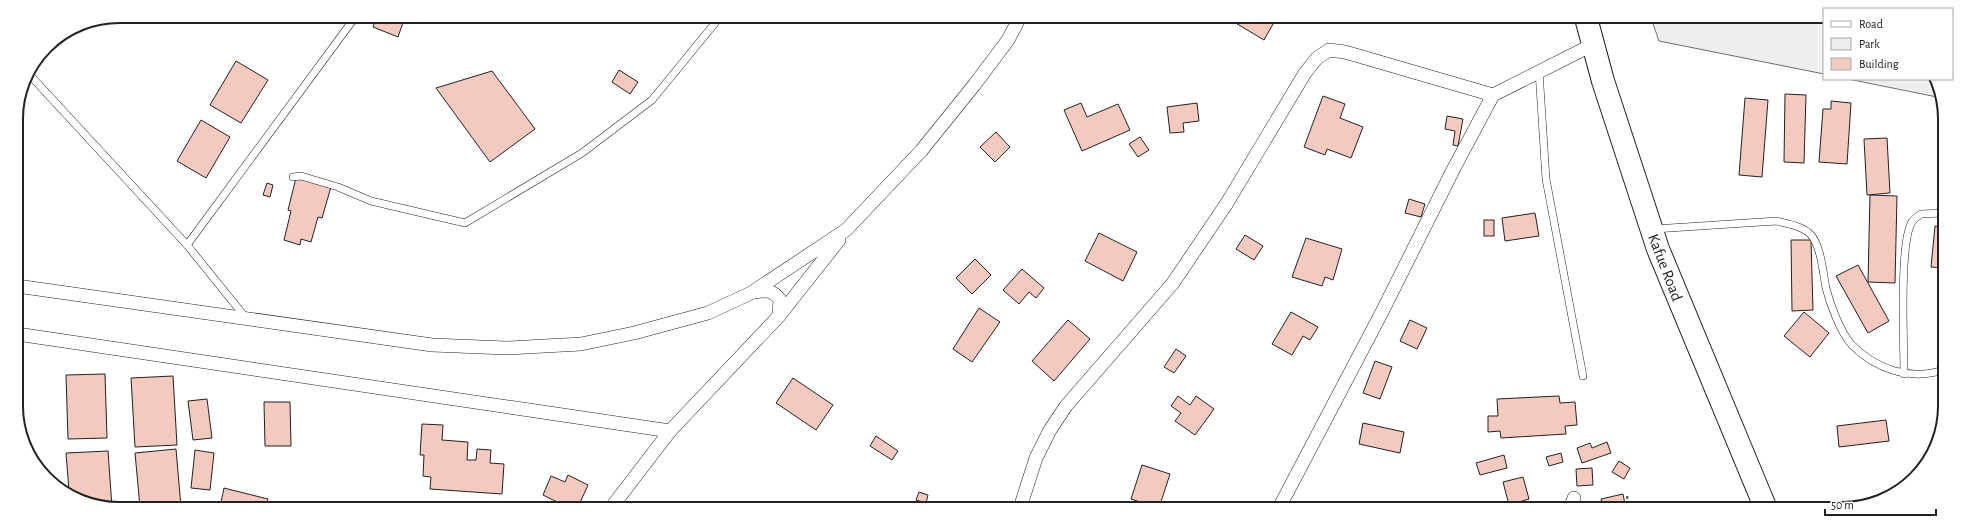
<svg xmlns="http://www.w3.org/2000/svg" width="1961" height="525" font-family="'Alegreya Sans',sans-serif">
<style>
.green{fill:#eee;stroke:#6f6f6f}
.building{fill:#f3c9c0;stroke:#222}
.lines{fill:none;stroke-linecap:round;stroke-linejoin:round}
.lane-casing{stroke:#222;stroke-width:8}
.street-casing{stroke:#222;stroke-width:14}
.highway-casing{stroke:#222;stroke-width:24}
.path{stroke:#646464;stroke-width:2.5;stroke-dasharray:3 2;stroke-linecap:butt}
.lane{stroke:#fff;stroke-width:7}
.street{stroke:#fff;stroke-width:13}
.highway{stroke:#fff;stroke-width:22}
.labels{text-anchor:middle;stroke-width:3;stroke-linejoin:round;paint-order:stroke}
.street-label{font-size:16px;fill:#222;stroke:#fff}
.rim{fill:none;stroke:#222;stroke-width:2}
</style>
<rect width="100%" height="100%" fill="#fff"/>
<g class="green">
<path d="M1651 18H1824V74L1659 41Z"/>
<path d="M1848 79H1932L1942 98Z"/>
</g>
<g class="building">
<path d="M133 16H144L140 22Z"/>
<path d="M377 16 405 17 398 37 373 27Z"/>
<path d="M1237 17H1277L1264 40 1234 22Z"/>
<path d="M236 61 268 80 241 123 210 105Z"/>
<path d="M619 70 638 82 630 94 612 82Z"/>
<path d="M492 71 535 129 490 162 436 88Z"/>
<path d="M1785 94 1806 95 1804 163 1784 162Z"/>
<path d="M1323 96 1345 104 1340 118 1363 127 1351 158 1327 149 1325 155 1304 147Z"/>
<path d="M1745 98 1768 100 1762 177 1739 175Z"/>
<path d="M1831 101 1851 103 1847 164 1819 162 1823 109H1831Z"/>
<path d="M1081 103 1087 117 1118 104 1130 130 1082 151 1064 110Z"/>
<path d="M1197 103 1199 121 1183 123 1184 132 1170 133 1167 107Z"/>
<path d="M1447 116 1463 119 1458 146 1453 145 1455 131 1445 129Z"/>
<path d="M201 120 230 137 206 178 177 161Z"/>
<path d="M996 132 1010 147 995 162 980 147Z"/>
<path d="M1140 137 1149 150 1138 157 1129 144Z"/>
<path d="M1887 138 1890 193 1867 195 1864 139Z"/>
<path d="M296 178 331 187 322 218 318 217 311 242 301 239 300 245 284 240 291 211 288 210Z"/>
<path d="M267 183 273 185 270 197 263 195Z"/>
<path d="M1870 195 1897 196 1895 283 1868 282Z"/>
<path d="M1409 199 1425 204 1421 217 1405 213Z"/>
<path d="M1535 213 1539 236 1505 241 1502 218Z"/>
<rect x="1484" y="220" width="10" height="16"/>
<path d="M1935 226 1943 227V268L1931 267Z"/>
<path d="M1099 233 1137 252 1123 281 1085 261Z"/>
<path d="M1245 235 1263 246 1254 260 1236 249Z"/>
<path d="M1306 238 1342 249 1333 280 1325 277 1322 286 1292 277Z"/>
<path d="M1791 240H1811L1813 310 1792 311Z"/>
<path d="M975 259 991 275 972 294 956 278Z"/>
<path d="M1858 265 1889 321 1868 333 1836 276Z"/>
<path d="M1022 269 1044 288 1036 298 1029 292 1019 304 1003 290Z"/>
<path d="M979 308 1000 322 972 362 953 349Z"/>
<path d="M1291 312 1318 327 1310 340 1303 336 1292 355 1272 344Z"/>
<path d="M1804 312 1829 333 1810 357 1784 336Z"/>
<path d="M1068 320 1090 339 1054 381 1032 361Z"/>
<path d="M1410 320 1427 328 1417 349 1400 341Z"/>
<path d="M1176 349 1186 356 1174 373 1164 367Z"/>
<path d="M1375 361 1392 367 1380 399 1363 393Z"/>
<path d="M105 374 107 438 68 439 66 375Z"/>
<path d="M173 376 177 445 135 447 131 378Z"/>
<path d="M793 378 833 405 816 430 776 403Z"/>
<path d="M1178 396 1190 405 1196 396 1214 409 1195 435 1175 421 1181 413 1171 406Z"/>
<path d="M1559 396 1560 403 1575 402 1577 425 1565 426 1566 434 1501 438 1500 431 1488 432V416H1498L1497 399Z"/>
<path d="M207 399 212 438 193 440 188 401Z"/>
<path d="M264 402H290L291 446H265Z"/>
<path d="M1886 420 1889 441 1839 447 1837 426Z"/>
<path d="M1363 423 1404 432 1400 453 1359 444Z"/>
<path d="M422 424 443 425 442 440 468 442 467 460H476L477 449 491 450 490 463 504 464 502 494 430 489 431 477 423 476 424 455H420Z"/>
<path d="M876 436 898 451 892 460 870 446Z"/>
<path d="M1607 442 1611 453 1582 463 1577 448 1590 443 1592 448Z"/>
<path d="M176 449 181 507H140L135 453Z"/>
<path d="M195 450 214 453 210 490 191 488Z"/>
<path d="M108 451 112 507H99L69 491 66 453Z"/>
<path d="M1561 453 1563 462 1549 466 1546 457Z"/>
<path d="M1504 455 1507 468 1480 475 1476 463Z"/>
<path d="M1619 461 1630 468 1624 479 1612 472Z"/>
<path d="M1142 465 1170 474 1159 508 1131 499Z"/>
<path d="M1592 468 1593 485 1577 486 1576 469Z"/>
<path d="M568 475 588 485 578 507H562L563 505 543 495 551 476 565 482Z"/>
<path d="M1523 477 1529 499 1509 505 1503 482Z"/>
<path d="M224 488 268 499 266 507H220Z"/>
<path d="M919 492 928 495 926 503 916 500Z"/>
<path d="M1623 494 1626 509H1603L1601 499Z"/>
<path d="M653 502 661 508H649Z"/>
<path d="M1528 505 1529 508H1519Z"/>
</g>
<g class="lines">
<g class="lane-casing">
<g id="lane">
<path d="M1539 71 1546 179 1583 376"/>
<path d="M28 73 187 245 246 318"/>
<path d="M293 177 301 176 338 187 371 201 465 223 582 153 652 100 720 17"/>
<path d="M1654 229 1777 221C1788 224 1803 226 1811 235 1821 246 1823 273 1826 288 1830 304 1840 331 1851 344 1875 369 1910 381 1943 370"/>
<path d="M187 245 356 16"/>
<path d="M1904 374C1904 345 1899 242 1912 222 1914 219 1918 216 1921 214L1943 213"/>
</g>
</g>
<g class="street-casing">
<g id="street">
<path d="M17 286 432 345 506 348 581 344 634 333 708 313 751 293 846 230 921 151 975 84 1008 40 1020 17"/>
<path d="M755 292C767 290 773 290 780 300L779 316"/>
<path d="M17 334 670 431"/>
<path d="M611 508 670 431 779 316 839 240"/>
<path d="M1020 508 1036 458 1050 430 1066 406 1173 283 1227 203 1305 73 1317 58 1329 50 1345 52 1493 95"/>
<path d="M1279 508 1382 312 1453 170 1493 95 1594 44"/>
<path d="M1570 509 1574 498"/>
</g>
</g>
<g class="highway-casing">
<path id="highway" d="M1586 18 1603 81 1658 249 1766 509"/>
</g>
<path class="path" d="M1627 496 1629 509"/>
<use href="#lane" class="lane"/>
<use href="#street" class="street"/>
<use href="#highway" class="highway"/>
</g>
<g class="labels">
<g class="street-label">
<text transform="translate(1666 267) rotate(69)" y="6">Kafue Road</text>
</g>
</g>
<path d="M0 0H1961V525H0ZM119 23H1842A96 96 0 0 1 1938 119V406A96 96 0 0 1 1842 502H119A96 96 0 0 1 23 406V119A96 96 0 0 1 119 23Z" fill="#fff" fill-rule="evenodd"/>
<path class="rim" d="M119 23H1842A96 96 0 0 1 1938 119V406A96 96 0 0 1 1842 502H119A96 96 0 0 1 23 406V119A96 96 0 0 1 119 23Z"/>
<rect x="1823" y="8" width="130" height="72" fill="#ffffff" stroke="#a7a7a7"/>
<rect x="1831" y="21" width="20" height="6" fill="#ffffff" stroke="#a7a7a7"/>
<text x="1859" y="28" font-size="12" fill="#222222">Road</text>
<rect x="1831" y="38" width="20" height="12" fill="#eeeeee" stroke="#a7a7a7"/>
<text x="1859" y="48" font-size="12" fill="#222222">Park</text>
<rect x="1831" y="58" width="20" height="12" fill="#f3c9c0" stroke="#a7a7a7"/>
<text x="1859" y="68" font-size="12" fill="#222222">Building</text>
<path d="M1825 509v6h111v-6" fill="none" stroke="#222222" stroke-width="2"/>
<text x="1831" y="509" font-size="12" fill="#222222" stroke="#ffffff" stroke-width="3" paint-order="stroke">50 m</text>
</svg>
